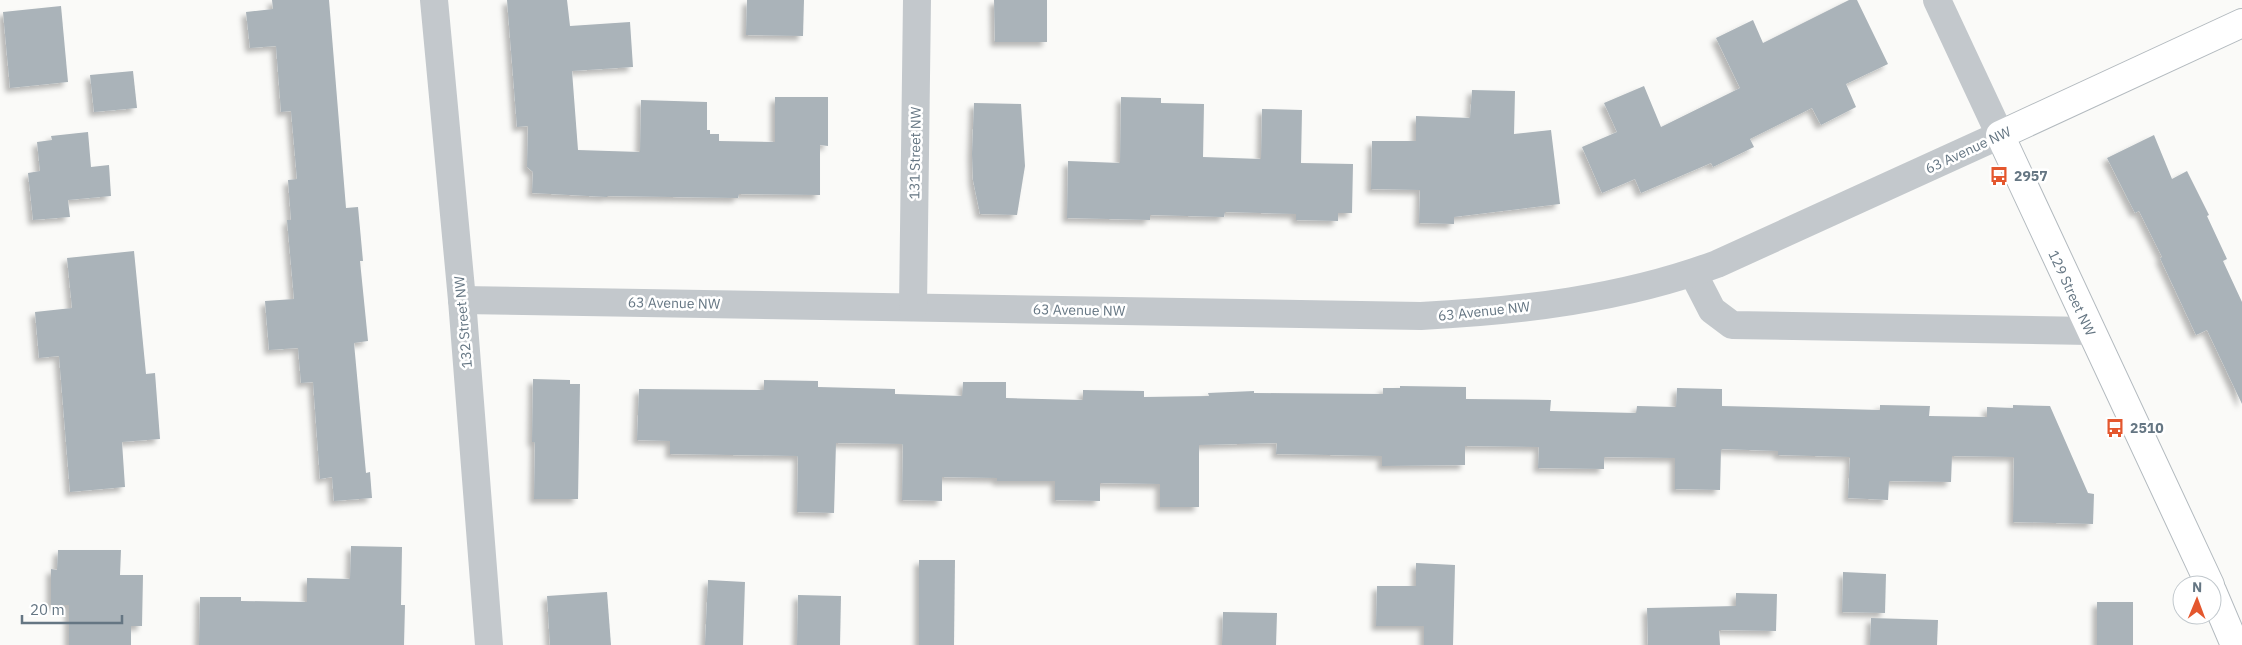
<svg xmlns="http://www.w3.org/2000/svg" width="2242" height="645" font-family="'IBM Plex Sans',sans-serif">
<style>
.building{fill:#aab3b9;filter:url(#shadow)}
.lines{fill:none;stroke-linecap:round;stroke-linejoin:round}
.secondary-casing{stroke:#b3babf;stroke-width:30}
.street{stroke:#c3c8cc;stroke-width:28}
.secondary{stroke:#fff;stroke-width:28}
.labels{text-anchor:middle;stroke-width:5;stroke-linejoin:round;paint-order:stroke}
.street-label{font-size:14px;fill:#657683;stroke:#fff}
.poi-label{font-size:14px;font-weight:bold;fill:#657683;stroke:#fff;text-anchor:start}
</style>
<defs>
<filter id="shadow"><feDropShadow dx="-4.5" dy="4.5" stdDeviation="2.5" flood-color="#0004"/></filter>
</defs>
<rect width="100%" height="100%" fill="#fafaf8"/>
<g class="building">
<path d="M272 0H329L346 208 358 207 363 261H360L368 341 354 343 366 473 370 472 372 498 334 501 332 477 320 479 313 382 301 383 298 348 269 350 265 301 294 299 287 220H291L288 180 297 179 291 111 281 112 276 46 250 48 246 12 273 9Z"/>
<path d="M507 0H567L570 26 630 22 633 67 572 71 578 150 640 152 641 100 707 102V130H710V134H719V141L775 142V97H828V146L820 145V195L739 194 738 198 607 196V197L532 193 533 172 527 167 528 126 517 127Z"/>
<path d="M747 0H804L803 36 746 35Z"/>
<path d="M994 0H1047V42H995Z"/>
<path d="M1849 0H1857L1888 64 1846 84 1856 107 1821 125 1812 108 1750 139 1754 147 1713 167 1711 163 1641 193 1635 179 1602 193 1582 147 1617 132 1604 103 1644 86 1661 127 1740 88 1716 38 1753 20 1763 43Z"/>
<path d="M61 6 68 82 10 88 3 12Z"/>
<path d="M133 71 137 108 94 112 90 75Z"/>
<path d="M1472 90 1515 91 1514 134 1551 130 1560 204 1454 217V224L1419 223 1420 190 1371 189 1372 141H1416V116L1470 118Z"/>
<path d="M1121 97 1161 98V103L1204 104 1203 157 1261 159 1262 109 1302 110 1301 163 1353 164 1352 213H1338V221L1296 220V214L1225 212 1224 217 1150 215V220L1067 218 1068 161 1120 163Z"/>
<path d="M974 103 1021 104 1025 166 1017 215 980 214 973 180 972 154Z"/>
<path d="M88 132 91 167 109 165 111 196 68 200 70 217 33 220 28 173 40 171 37 142 52 140 51 136Z"/>
<path d="M2154 135 2172 179 2187 171 2209 215 2207 216 2227 259 2223 261 2242 302V404L2207 330 2196 335 2160 258 2162 257 2139 211 2135 213 2107 158Z"/>
<path d="M134 251 146 374 155 373 160 439 122 442 125 487 70 492 59 356 39 358 35 312 72 308 67 258Z"/>
<path d="M533 379 570 380V384H580L578 499H534L535 442H532Z"/>
<path d="M764 380 818 381V387L895 389V394L962 396 963 382H1006V398L1083 400V390L1144 391V397L1209 396 1208 393 1254 391V393L1383 394V388H1400V386L1466 387V399L1551 400 1550 411 1636 413 1637 406 1676 407 1677 388 1722 389V406L1880 410V405L1930 406 1929 416 1987 417V407L2013 408V405L2050 406 2088 493 2094 494 2093 524 2013 522 2014 457 1952 456 1951 482 1889 481 1888 500 1848 498 1850 457 1778 455V451L1721 449 1720 490 1675 489V458L1604 457V469L1538 468 1539 447 1465 446V465L1382 466V456L1276 454 1277 443 1199 445V507H1160V484L1100 483V501L1055 500V481H997V478L942 477V501L902 500 903 444 836 443 834 513 797 512 798 456 670 454V441L637 440 639 389 764 390Z"/>
<path d="M351 546 402 547 401 605H405L404 645H199L200 597H241V601L307 602V578L350 579Z"/>
<path d="M58 550H121L120 575H143L142 626H131V645H69V605H51V569L57 570Z"/>
<path d="M919 560H955L954 645H919Z"/>
<path d="M1416 563 1455 565 1453 645H1424V626H1376L1377 586H1416Z"/>
<path d="M1843 572 1886 574 1885 613 1842 612Z"/>
<path d="M708 580 745 582 743 645H705Z"/>
<path d="M607 592 611 645H550L547 596Z"/>
<path d="M1736 593 1777 594 1776 631 1719 630 1720 645H1648L1647 608 1736 606Z"/>
<path d="M798 595 841 596 840 645H797Z"/>
<rect x="2097" y="602" width="36" height="43"/>
<path d="M1223 612 1277 613 1276 645H1222Z"/>
<path d="M1871 618 1938 620 1937 645H1870Z"/>
</g>
<g class="lines">
<g class="secondary-casing">
<g id="secondary">
<path d="M2210 585 2000 135 2242 23"/>
<path d="M2212 591 2235 645"/>
</g>
</g>
<g class="street">
<path d="M434 0 462 300 489 645"/>
<path d="M1693 273 1712 310 1732 325 2090 331"/>
<path d="M462 300 1421 316C1520 311 1623 299 1717 264L2000 135 1937 0"/>
<path d="M913 307 917 0"/>
</g>
<use href="#secondary" class="secondary"/>
</g>
<defs>
<g id="bus-bare" transform="scale(1.5)"><path d="M-5-6H5V4H4V6H2V4H-2V6H-4V4H-5ZM-3.5-4V0h7V-4ZM-3.5 1.2v1.5H-2V1.2ZM2 1.2v1.5H3.5V1.2Z" fill="#e4572e" stroke="#fff" stroke-width="2.5" paint-order="stroke"/></g>
</defs>
<g fill-rule="evenodd">
<use href="#bus-bare" x="1999" y="176"/>
<use href="#bus-bare" x="2115" y="428"/>
</g>
<g class="labels">
<g class="street-label">
<text transform="translate(1968 150) rotate(-25)" y="5">63 Avenue NW</text>
<text transform="translate(915 153) rotate(-89)" y="5">131 Street NW</text>
<text transform="translate(2072 293) rotate(65)" y="5">129 Street NW</text>
<text transform="translate(674 303) rotate(1)" y="5">63 Avenue NW</text>
<text transform="translate(1079 310) rotate(1)" y="5">63 Avenue NW</text>
<text transform="translate(1484 311) rotate(-6)" y="5">63 Avenue NW</text>
<text transform="translate(463 322) rotate(-95)" y="5">132 Street NW</text>
</g>
<g class="poi-label">
<text x="2014" y="181">2957</text>
<text x="2130" y="433">2510</text>
</g>
</g>
<g transform="translate(2197 600) rotate(1)"><circle r="24" fill="#ffffff" stroke="#c1c8cd"/>
<path d="M0-4L9 19L0 12L-9 19Z" fill="#e4572e"/>
<text y="-8" font-size="14" font-weight="bold" text-anchor="middle" fill="#657683">N</text>
</g>
<path d="M22 615v8h100v-8" fill="none" stroke="#657683" stroke-width="2.5"/>
<text x="30" y="615" font-size="15" fill="#657683" stroke="#ffffff" stroke-width="4" paint-order="stroke">20 m</text>
</svg>
